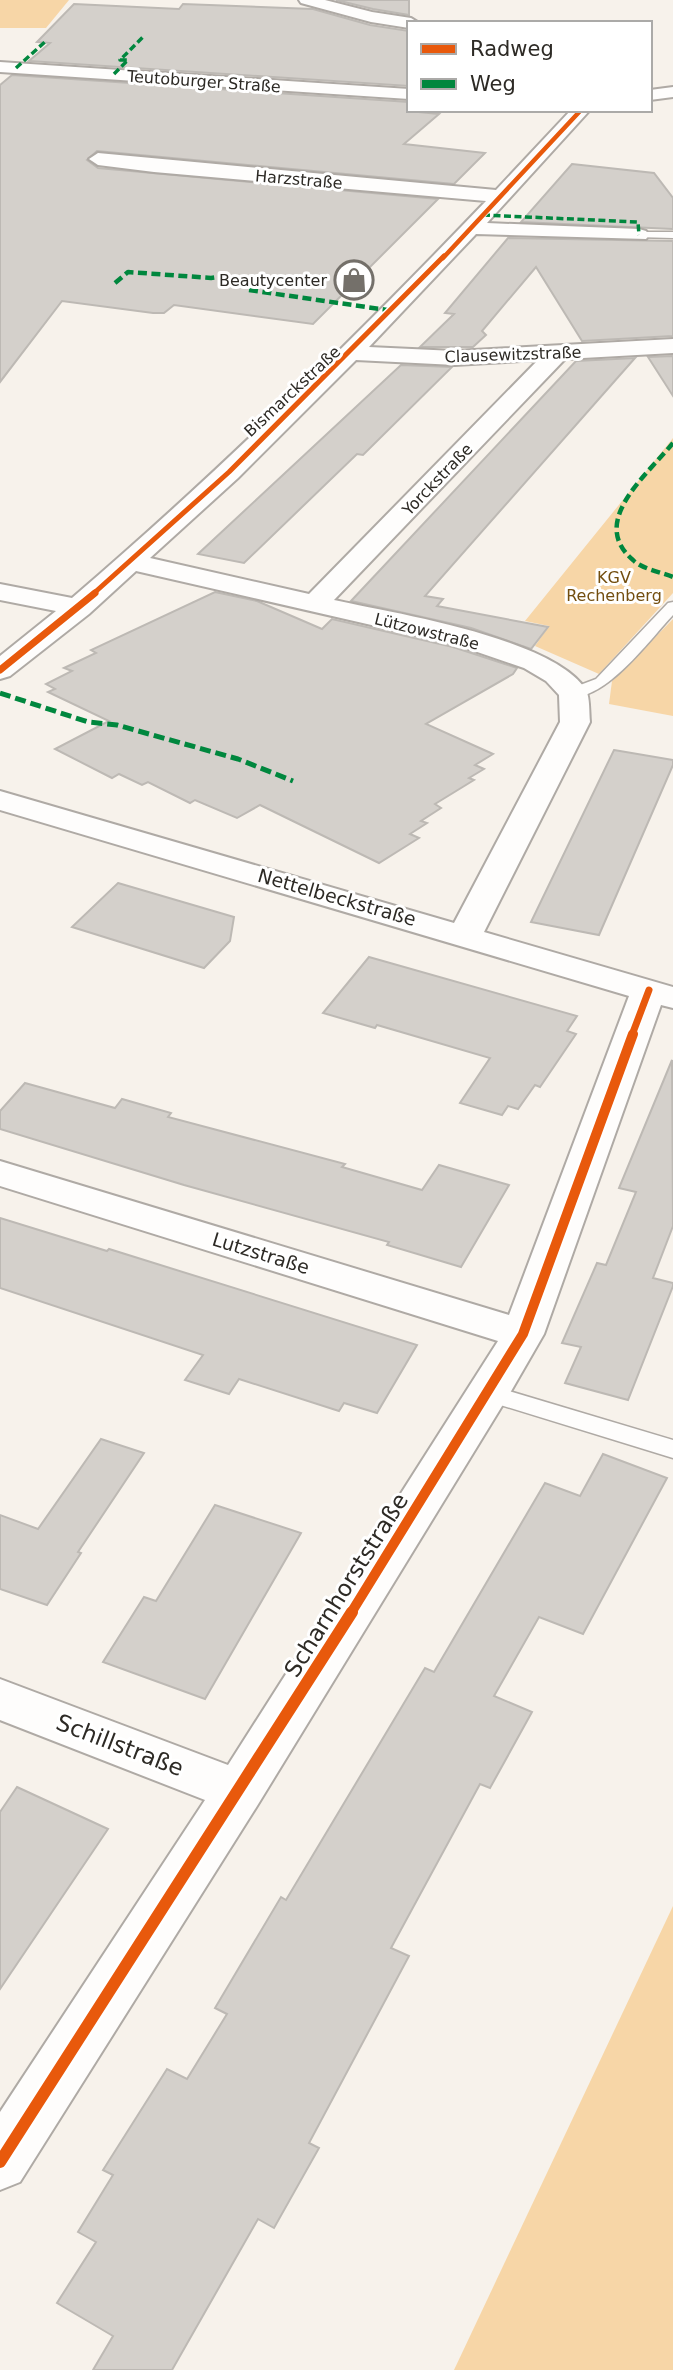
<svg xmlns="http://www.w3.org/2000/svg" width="673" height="2370" font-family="'DejaVu Sans',sans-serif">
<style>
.green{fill:#f7d6a7}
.building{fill:#d4d0cb;stroke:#bdb9b4;stroke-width:2}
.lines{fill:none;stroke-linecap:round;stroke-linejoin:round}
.service-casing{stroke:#afaaa5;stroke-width:3}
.minor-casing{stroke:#afaaa5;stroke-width:4}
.service{fill:#fefdfc;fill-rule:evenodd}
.minor{fill:#fefdfc;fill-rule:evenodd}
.quiet-far2{stroke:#00873e;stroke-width:3.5;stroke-dasharray:7 3.5;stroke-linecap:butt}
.quiet-far1{stroke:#00873e;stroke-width:4.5;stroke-dasharray:9 4.5;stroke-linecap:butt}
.quiet{stroke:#00873e;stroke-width:5;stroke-dasharray:11 5;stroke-linecap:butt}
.cycleway-far4-casing{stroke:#fff;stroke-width:6}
.cycleway-far3-casing{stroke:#fff;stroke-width:8}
.cycleway-far2-casing{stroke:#fff;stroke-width:10}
.cycleway-far1-casing{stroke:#fff;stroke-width:14}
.cycleway-casing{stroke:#fff;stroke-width:17}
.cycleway-far4{stroke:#e8590c;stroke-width:4.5}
.cycleway-far3{stroke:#e8590c;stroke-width:5}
.cycleway-far2{stroke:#e8590c;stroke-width:7}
.cycleway-far1{stroke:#e8590c;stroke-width:10}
.cycleway{stroke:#e8590c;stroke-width:12}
.labels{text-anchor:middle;stroke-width:6;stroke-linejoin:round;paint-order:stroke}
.far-street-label{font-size:16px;fill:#2d2a25;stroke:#fff}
.far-poi-label{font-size:16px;fill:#2d2a25;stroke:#fff;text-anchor:end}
.far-park-label{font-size:16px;fill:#734e0f;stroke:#fff}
.street-label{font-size:19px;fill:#2d2a25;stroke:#fff}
.near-street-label{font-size:23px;fill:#2d2a25;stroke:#fff}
</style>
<rect width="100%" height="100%" fill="#f7f2eb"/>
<g class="green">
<path d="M0 0H69L46 28H0Z"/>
<path d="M673 438V593L599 674 535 646 549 626 525 621Z"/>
<path d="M673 619V716L609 704 612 681Z"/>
<path d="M673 1906V2370H454Z"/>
</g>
<g class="building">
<path d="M336 0H409V15L373 9Z"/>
<path d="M74 4 179 9 183 4 313 9 370 25 409 31V86L29 61 50 43 37 42Z"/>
<path d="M12 75 409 102V111L439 114 404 144 485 153 454 184 97 151 87 160 98 168 438 199 313 324 174 305 164 313H153L62 301 0 382V85Z"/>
<path d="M572 164 654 173 673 198V229L521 222Z"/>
<path d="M508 238 673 241V336L582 341 536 267 482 331 486 335 473 347H420L454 314 445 313Z"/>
<path d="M673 356V396L648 357Z"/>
<path d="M635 358 425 596 443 599 437 606 548 627 531 649 471 628 351 601 576 361Z"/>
<path d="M401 365 452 367 363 455 357 454 244 563 198 554Z"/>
<path d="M215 592 257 601 322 629 332 619 453 647 517 668 513 674 426 724 493 754 475 765 484 769 469 778 474 780 435 804 441 808 421 821 427 823 410 834 419 838 379 863 260 805 237 818 195 800 190 803 148 782 142 785 119 774 112 778 55 749 109 721 48 692 55 689 46 684 72 671 64 668 96 653 91 650Z"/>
<path d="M614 750 673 760V765L599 935 531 922Z"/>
<path d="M118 883 234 917 230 941 204 968 72 927Z"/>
<path d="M369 957 577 1016 567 1031 576 1034 540 1087 535 1085 518 1109 508 1106 502 1115 460 1103 490 1058 377 1025 375 1028 323 1013Z"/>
<path d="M672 1060 673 1226 653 1278 673 1283V1286L628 1400 565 1383 581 1347 562 1343 597 1263 606 1265 636 1192 619 1188Z"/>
<path d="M25 1083 115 1108 122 1099 171 1113 168 1117 345 1164 342 1167 422 1190 439 1165 509 1185 461 1267 387 1245 389 1242 184 1185 0 1129V1111Z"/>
<path d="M0 1218 107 1251 109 1249 417 1345 377 1413 344 1403 339 1411 239 1379 229 1394 185 1380 203 1355 0 1288Z"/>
<path d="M101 1439 144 1453 78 1552 81 1553 47 1605 0 1589V1515L38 1529Z"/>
<path d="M603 1454 667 1478 583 1634 539 1617 494 1696 532 1712 490 1788 480 1784 391 1948 409 1956 309 2143 319 2148 274 2228 258 2219 172 2370H93L113 2336 57 2303 96 2242 78 2232 113 2175 103 2170 167 2069 187 2079 227 2014 215 2008 281 1897 286 1900 425 1668 434 1672 545 1483 580 1496Z"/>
<path d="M215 1505 301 1533 205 1699 103 1662 144 1597 156 1601Z"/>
<path d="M17 1787 108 1829 0 1989V1812Z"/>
</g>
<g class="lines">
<g class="service-casing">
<g id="service">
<path d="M639 232H673V238L635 237 633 235Z"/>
<path d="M673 602V615C651 638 603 705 567 696L565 693 567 690 596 679 668 603Z"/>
<path d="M489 1385 673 1440V1458L481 1399 477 1393 481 1387Z"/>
</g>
</g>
<g class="minor-casing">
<g id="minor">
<path d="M299 0H325L372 12 411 18 419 23H409V28L371 22 301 3Z"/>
<path d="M0 62 409 89V99L0 72Z"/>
<path d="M673 87V97L650 100V90Z"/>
<path d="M571 110H590L487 223 639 229 646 231 649 235 646 239 476 234 369 347 455 351 673 339V353L565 359 334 600C393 613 554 638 586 690 590 698 589 712 590 722L484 932 673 987V1008L661 1005 544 1334 510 1393 257 1806 20 2182 0 2190V2112L205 1800 0 1720V1679L228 1765 498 1341 0 1186V1161L509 1315 629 996 0 810V791L454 923 560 722 559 695 546 681 524 668 454 644 136 571 89 614 10 676 0 679V656L56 611 0 600V584L72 598C218 473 354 339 486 201L154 172 98 165 89 159 98 153 496 190ZM356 360 455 365 538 360 309 594 150 558 238 478Z"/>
</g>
</g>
<use href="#service" class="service"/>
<use href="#minor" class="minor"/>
<g class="quiet-far2">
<path d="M16 68 47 40"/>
<path d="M114 74 128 60H120L143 37"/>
<path d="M483 215 638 222 639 235"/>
</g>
<g class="quiet-far1">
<path d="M115 283 128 272 211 278 225 276"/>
<path d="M249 290 394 311"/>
<path d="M673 443C647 475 588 522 633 560 642 569 661 572 673 577"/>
</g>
<path class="quiet" d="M0 693 88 722 117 725 238 759 293 781"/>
<g class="cycleway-far4-casing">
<path id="cycleway-far4" d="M443 258 581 110"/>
</g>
<g class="cycleway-far3-casing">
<path id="cycleway-far3" d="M93 594 229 472 444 256"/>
</g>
<g class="cycleway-far2-casing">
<g id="cycleway-far2">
<path d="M0 670 95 593"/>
<path d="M632 1035 649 990"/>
</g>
</g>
<g class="cycleway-far1-casing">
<path id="cycleway-far1" d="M351 1613 523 1334 633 1034"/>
</g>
<g class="cycleway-casing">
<path id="cycleway" d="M0 2162 352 1612"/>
</g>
<use href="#cycleway-far4" class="cycleway-far4"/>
<use href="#cycleway-far3" class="cycleway-far3"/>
<use href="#cycleway-far2" class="cycleway-far2"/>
<use href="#cycleway-far1" class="cycleway-far1"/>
<use href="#cycleway" class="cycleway"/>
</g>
<defs>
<g id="shop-ring" transform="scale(2.0125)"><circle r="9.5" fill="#fff" stroke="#74706a" stroke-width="1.5"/><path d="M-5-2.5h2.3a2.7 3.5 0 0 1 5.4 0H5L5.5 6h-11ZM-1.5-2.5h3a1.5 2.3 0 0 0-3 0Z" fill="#74706a"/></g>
</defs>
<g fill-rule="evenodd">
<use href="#shop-ring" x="354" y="280"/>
</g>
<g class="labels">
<g class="far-street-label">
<text transform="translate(204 81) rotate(4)" y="6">Teutoburger Straße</text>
<text transform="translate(299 179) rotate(5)" y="6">Harzstraße</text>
<text transform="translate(513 354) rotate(-2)" y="6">Clausewitzstraße</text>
<text transform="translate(292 391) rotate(-43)" y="6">Bismarckstraße</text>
<text transform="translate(437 479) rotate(-46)" y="6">Yorckstraße</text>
<text transform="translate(427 631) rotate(14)" y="6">Lützowstraße</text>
</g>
<g class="far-poi-label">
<text x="327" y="286">Beautycenter</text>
</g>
<g class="far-park-label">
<text x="614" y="583">KGV<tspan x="614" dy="18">Rechenberg</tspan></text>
</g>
<g class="street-label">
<text transform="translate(337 897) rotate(16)" y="7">Nettelbeckstraße</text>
<text transform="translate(261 1253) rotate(17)" y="7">Lutzstraße</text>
</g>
<g class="near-street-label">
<text transform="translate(346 1585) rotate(-58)" y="8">Scharnhorststraße</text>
<text transform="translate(120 1745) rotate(21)" y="8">Schillstraße</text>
</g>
</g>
<rect x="407" y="21" width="245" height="91" fill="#ffffff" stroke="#abaaa8" stroke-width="2"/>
<rect x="421" y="44" width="35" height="10" fill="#e8590c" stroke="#abaaa8" stroke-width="2"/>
<text x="470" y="56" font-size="21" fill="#2d2a25">Radweg</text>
<rect x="421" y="79" width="35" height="10" fill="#00873e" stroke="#abaaa8" stroke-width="2"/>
<text x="470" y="91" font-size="21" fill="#2d2a25">Weg</text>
</svg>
